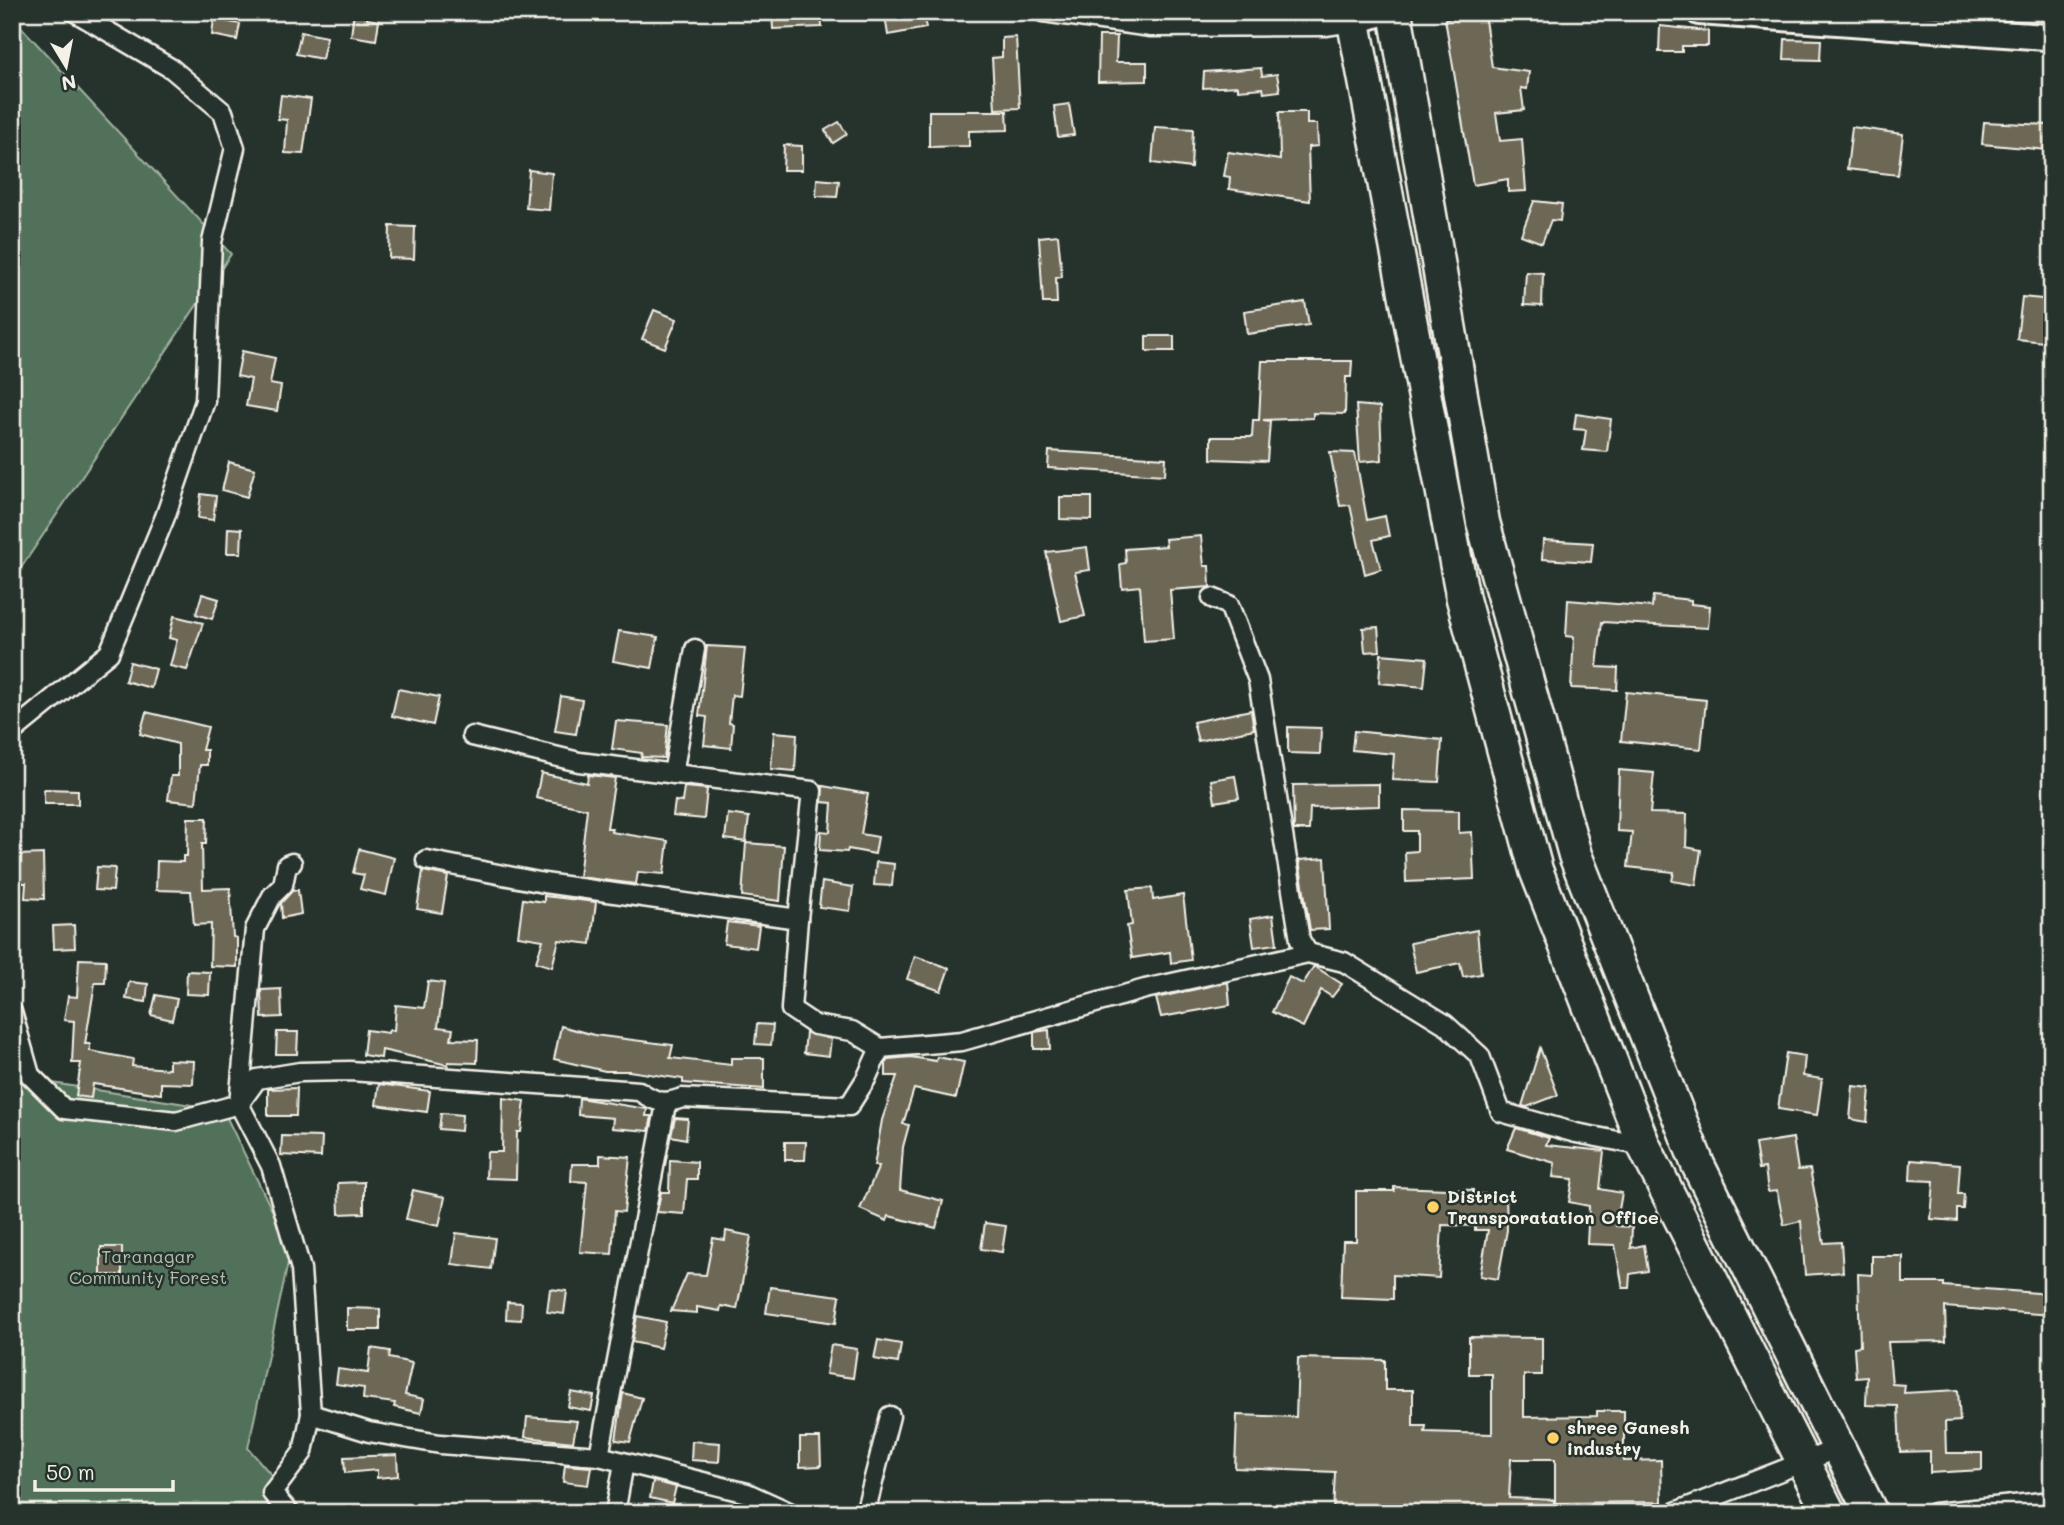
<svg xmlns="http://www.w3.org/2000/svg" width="2064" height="1525" font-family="Mali,sans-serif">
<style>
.green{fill:#51715a;stroke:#a2b1a1;stroke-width:2}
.building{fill:#6d6856;stroke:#f4f1e8;stroke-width:2}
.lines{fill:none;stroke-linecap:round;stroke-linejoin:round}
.street-casing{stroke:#f4f1e8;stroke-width:23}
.secondary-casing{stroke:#f4f1e8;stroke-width:30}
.highway-casing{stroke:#f4f1e8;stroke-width:37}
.street{stroke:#26332d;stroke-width:18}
.secondary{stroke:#26332d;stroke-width:24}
.highway{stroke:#26332d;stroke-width:32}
.poi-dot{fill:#ffd166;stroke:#26332d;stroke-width:2.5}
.labels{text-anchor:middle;stroke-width:5;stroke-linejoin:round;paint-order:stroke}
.poi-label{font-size:18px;font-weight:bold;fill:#f4f1e8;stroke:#26332d;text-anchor:start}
.park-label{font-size:18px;fill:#b3beaf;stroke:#26332d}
</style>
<rect width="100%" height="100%" fill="#26332d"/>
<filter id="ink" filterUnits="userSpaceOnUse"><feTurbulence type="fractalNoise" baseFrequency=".0143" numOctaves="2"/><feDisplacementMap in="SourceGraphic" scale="14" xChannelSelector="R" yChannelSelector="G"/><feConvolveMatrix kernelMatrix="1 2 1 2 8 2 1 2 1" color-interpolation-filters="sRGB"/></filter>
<g filter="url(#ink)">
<g class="green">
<path d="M12 17 231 254 21 568 12 605Z"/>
<path d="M12 1010 40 1081 223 1110 291 1249 248 1448 304 1513H12Z"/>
</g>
<g class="building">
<path d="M354 12H368L367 19 379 21 376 40 351 36Z"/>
<path d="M772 12H821L822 27 773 29Z"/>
<path d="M908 12H923L926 28 888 35 885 16Z"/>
<path d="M1484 13 1492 67 1529 72 1527 89 1521 88 1524 110 1496 113 1500 141 1522 139 1526 191 1508 192V179L1473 185 1445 19Z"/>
<path d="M214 19 240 24 237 40 212 35Z"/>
<path d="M1660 26 1708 31V46H1682V52H1659Z"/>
<path d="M301 32 327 37 322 59 296 54Z"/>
<path d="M1099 36H1117L1116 62H1147V81L1098 82Z"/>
<path d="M1016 37 1020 108 995 109 992 58 1002 57V38Z"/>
<path d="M1785 39 1821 40 1820 60 1784 59Z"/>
<path d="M1261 68 1262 76 1277 74 1280 91 1264 93 1263 88 1238 90V86L1203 88 1204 72Z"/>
<path d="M281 95 311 99 303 154 285 153 287 120 278 119Z"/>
<path d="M1069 104 1074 135 1058 137 1054 106Z"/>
<path d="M929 111H1007L1008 130 969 131V146L929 147Z"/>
<path d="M1279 112H1307V124H1317L1318 146 1308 147 1310 201 1229 189 1230 177 1224 176 1228 152 1280 160Z"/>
<path d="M839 122 847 134 833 143 825 130Z"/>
<path d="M1984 122 2050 125 2047 150 1982 144Z"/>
<path d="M1155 127 1193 129 1191 168 1152 163Z"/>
<path d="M1852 127 1903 134 1898 175 1847 169Z"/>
<path d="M784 145 802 146V170H783Z"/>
<path d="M529 170 552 173 549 210 526 208Z"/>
<path d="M817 179 839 181 837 197 816 196Z"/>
<path d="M1534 201 1562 204 1560 221 1551 220 1542 243 1521 235Z"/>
<path d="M390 226 415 227 414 259 389 258Z"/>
<path d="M1058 235 1062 277 1056 278 1057 303H1043L1039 237Z"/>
<path d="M1526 272 1543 273 1542 306 1524 305Z"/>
<path d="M2022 297 2052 300V343L2017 339Z"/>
<path d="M1305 302 1309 325 1247 334 1244 311Z"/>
<path d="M654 310 677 319 665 348 642 339Z"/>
<rect x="1146" y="336" width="28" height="15"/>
<path d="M242 351 275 358 270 384 281 386 277 411 246 406 251 379 237 376Z"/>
<path d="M1262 361H1352L1351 377H1346L1345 414 1313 413V418L1263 420 1270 421 1267 461 1211 459V437H1252L1253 420H1259Z"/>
<path d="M1356 405 1380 407 1382 460 1360 462Z"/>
<path d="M1576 414 1611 419 1607 452 1583 450 1586 430 1574 429Z"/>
<path d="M1049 451 1166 458 1165 475 1048 468Z"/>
<path d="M1330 452 1355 453 1367 520 1385 516 1389 536 1373 540 1381 569 1365 574 1350 505 1340 506Z"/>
<path d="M229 462 255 469 247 497 222 490Z"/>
<path d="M201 494 216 496 213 520 198 518Z"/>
<path d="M1060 497H1092V520L1060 519Z"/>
<path d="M228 528 242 529 241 553H227Z"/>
<path d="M1201 536 1204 566H1209L1210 587 1170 590 1174 639 1144 641 1140 586 1122 588 1120 564 1126 563 1125 549 1166 546 1165 539Z"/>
<path d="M1543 540 1593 543 1591 562 1542 559Z"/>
<path d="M1087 547 1090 570 1075 572 1085 616 1061 621 1046 552Z"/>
<path d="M202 594 219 599 212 619 196 614Z"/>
<path d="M1653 596 1691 600V604L1710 606 1708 628 1602 622 1597 667 1618 668 1617 690 1571 688 1574 637 1566 636 1568 600 1652 607Z"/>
<path d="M174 616 203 623 187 670 170 666 177 640 169 638Z"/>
<path d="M1378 627 1380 651 1365 652 1363 628Z"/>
<path d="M619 631 658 637 652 668 613 661Z"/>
<path d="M707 646 745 648 740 696 732 695 729 723 733 724 731 748 704 745 707 717 699 716Z"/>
<path d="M1381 654 1427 658 1424 687 1379 683Z"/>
<path d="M130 662 156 669 151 688 125 681Z"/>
<path d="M398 689 439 697 433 725 392 716Z"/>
<path d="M1626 692 1706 700 1701 749 1621 741Z"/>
<path d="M561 696 582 700 576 734 555 731Z"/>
<path d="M1251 710 1254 729 1198 741 1193 722Z"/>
<path d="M146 712 208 727 202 750H207V765H200L196 803 168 800 171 776H178V744L140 734Z"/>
<path d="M616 721 668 725 664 758 641 757 642 753 612 749Z"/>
<path d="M1288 727 1321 728 1320 754 1288 753Z"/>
<path d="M1354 731 1442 740 1439 782 1392 780 1394 754 1352 750Z"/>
<path d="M774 732 797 734 795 771 771 769Z"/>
<path d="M1619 770 1654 773 1650 813 1687 814 1686 847 1701 850 1696 885 1672 881 1674 872 1628 867 1632 832 1617 831Z"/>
<path d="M541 773 587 783 588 775 615 778 607 828H612L611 832 668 841 664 874 638 872 636 884 579 877 587 809 536 798Z"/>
<path d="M1235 776 1239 798 1215 802 1211 780Z"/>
<path d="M1379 784V806L1310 808 1309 830H1294L1293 785Z"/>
<path d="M823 786 868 794 861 834 878 837 875 854 848 849 847 852 820 850 821 831 830 832 832 803 822 802Z"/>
<path d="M684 787 707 789 704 819 673 816 675 801 682 802Z"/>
<path d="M44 789 78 790V804H44Z"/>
<path d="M1404 810 1459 811V833L1472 832 1474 879 1406 882 1405 852 1417 851V831H1404Z"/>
<path d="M728 814 749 817 746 842 725 839Z"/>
<path d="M188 818H207L206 844H202L203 889 230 888 233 937 237 938V967L210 966 211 924 194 925 191 891 156 890 157 861 183 862V856H187Z"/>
<path d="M746 843 784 846 780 901 742 896Z"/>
<path d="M359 849 394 858 386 895 360 889 364 875 353 873Z"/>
<path d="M43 854 44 899 25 898 26 883H19L18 855Z"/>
<path d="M1325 858 1329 929 1310 930 1299 860Z"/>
<path d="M876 862 894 864 892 886 874 885Z"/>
<path d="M97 867 115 868 113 891 95 890Z"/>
<path d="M423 871 448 876 442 913 417 909Z"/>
<path d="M822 882 853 887 850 911 819 907Z"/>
<path d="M1152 888 1153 900 1183 895 1191 960 1171 963 1170 952 1132 958 1127 926 1132 925 1128 890Z"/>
<path d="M298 890 301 914 282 918 281 903 292 891Z"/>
<path d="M544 896 596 902 591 944 559 940 552 967 536 962 543 940 518 936 523 899 544 902Z"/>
<path d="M1273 915 1277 944 1254 947 1250 919Z"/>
<path d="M727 922 759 926 756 948 724 944Z"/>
<path d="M74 925 75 948 54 949 53 926Z"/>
<path d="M1477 930 1481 974 1463 977 1460 963 1416 972 1410 943Z"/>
<path d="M915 956 949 968 941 991 907 979Z"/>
<path d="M79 959 106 960 105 983H95L85 1044H90V1051L133 1059 132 1066 169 1069V1060L194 1061 193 1084 161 1083V1094L93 1084 91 1098 76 1096 81 1063H72L74 1021 64 1020 68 996 77 997Z"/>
<path d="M1314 966 1342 984 1332 997 1321 990 1303 1027 1272 1012 1289 977 1303 984Z"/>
<path d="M187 971 210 972 209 995 186 994Z"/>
<path d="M428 981 444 983 438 1027 453 1029 451 1039 478 1040 477 1063 448 1062V1065L382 1050 381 1058 363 1055 366 1030 388 1033 389 1030 394 1031 396 1005 424 1008Z"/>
<path d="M129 982 148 984 146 1002 126 999Z"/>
<path d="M1228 982 1230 1005 1161 1017 1156 998Z"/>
<path d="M281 989 282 1017 262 1018 261 990Z"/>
<path d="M156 995 177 999 172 1020 151 1015Z"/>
<path d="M757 1024 773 1025 771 1045 755 1044Z"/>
<path d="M561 1026 594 1035 673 1045 670 1058 731 1065V1058H764V1089L683 1083V1079L629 1071H605L554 1059Z"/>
<path d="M1049 1030 1050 1049H1034V1032Z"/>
<path d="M277 1032H298L297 1054H276Z"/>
<path d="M806 1032 831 1039 829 1056 804 1053Z"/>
<path d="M1540 1048 1558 1095 1527 1107 1522 1106Z"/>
<path d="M1786 1053 1805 1056 1803 1076 1822 1079 1817 1115 1778 1109Z"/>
<path d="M911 1057 936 1061 937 1057 964 1062 956 1098 914 1089 903 1124 909 1125 903 1147 900 1190 943 1201 936 1228 889 1216 887 1221 860 1209 879 1166H874L882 1120 897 1076H886V1063L888 1059Z"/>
<path d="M379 1084 430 1091 427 1112 376 1105Z"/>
<path d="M1853 1086 1870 1088 1867 1122 1850 1119Z"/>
<path d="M297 1088 296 1116H268V1089Z"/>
<path d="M503 1098 525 1101 521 1132H517L516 1179 486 1178 487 1152H502Z"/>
<path d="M579 1098 647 1109 646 1116H652L649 1131 612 1128 613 1118 578 1115Z"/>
<path d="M441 1113 462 1115 461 1131 439 1129Z"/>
<path d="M675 1118 688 1119 686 1139 671 1136Z"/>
<path d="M1516 1128 1549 1138 1546 1145 1604 1151 1600 1189 1622 1193 1616 1226 1632 1227 1631 1248 1644 1245 1648 1271 1630 1274 1629 1288H1623L1615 1245 1587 1244 1589 1206 1569 1202 1573 1179 1553 1177 1555 1163 1507 1149Z"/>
<path d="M282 1136 322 1137 321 1157 281 1155Z"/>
<path d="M1793 1138 1798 1170 1810 1169 1824 1243 1841 1242 1843 1272 1805 1275 1801 1221 1784 1225 1777 1191 1768 1192 1765 1168 1759 1169 1755 1144Z"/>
<path d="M785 1142H806L805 1160H785Z"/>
<path d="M600 1155 630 1157 624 1212 615 1211 612 1254 580 1252 587 1182 571 1181 572 1164H600Z"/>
<path d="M670 1160 697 1162V1179H687L684 1214 657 1212 661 1192H669Z"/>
<path d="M1911 1160 1960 1164 1958 1194H1964L1963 1209H1957V1221L1931 1219 1934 1181 1910 1180Z"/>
<path d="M364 1182V1213L339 1214 338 1183Z"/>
<path d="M1394 1187 1473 1190V1194H1506L1507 1230 1498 1279 1480 1276 1488 1230H1475V1226L1442 1225 1439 1278 1393 1275V1299L1341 1297 1343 1241H1356V1191H1394Z"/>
<path d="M413 1190 445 1197 439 1226 406 1219Z"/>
<path d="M985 1223 1006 1226 1002 1252 981 1249Z"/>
<path d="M726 1231 751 1236 737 1309 721 1306 720 1311 697 1307V1313L671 1311 687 1274 706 1275 713 1238 725 1240Z"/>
<path d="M456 1233 495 1238 491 1269 452 1264Z"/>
<rect x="101" y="1247" width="21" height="28"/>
<path d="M1872 1256H1903V1283H1944V1286L2052 1294V1315L1945 1307 1946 1341 1888 1342 1892 1384 1905 1385 1904 1393 1958 1390 1960 1421 1945 1422 1946 1453H1982V1470L1930 1473V1451L1900 1452 1898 1406 1866 1405 1867 1377 1856 1378 1854 1347 1860 1346 1858 1274 1872 1275Z"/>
<path d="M770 1287 840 1296 836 1323 766 1313Z"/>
<path d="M550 1289 567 1291 564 1314 547 1312Z"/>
<path d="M507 1302 522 1303 521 1320 506 1319Z"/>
<path d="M347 1308 380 1309V1330H347Z"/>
<path d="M637 1316 666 1322 660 1348 632 1342Z"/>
<path d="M1469 1337 1542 1338V1375H1524V1417L1597 1416V1411H1624V1461L1661 1460 1662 1502 1555 1503V1459H1511L1509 1498 1554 1500V1513H1333L1335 1472 1235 1468 1237 1415 1296 1417 1298 1358 1385 1360V1390H1413V1426H1426L1425 1432 1492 1434V1374H1469Z"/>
<path d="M878 1340 901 1344 898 1363 874 1359Z"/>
<path d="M831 1345 857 1349 853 1378 826 1374Z"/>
<path d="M371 1348 390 1351 389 1358 412 1363 405 1395 424 1399 421 1413 394 1407 395 1403 363 1399 364 1388 336 1384 338 1369 368 1373Z"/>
<path d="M571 1392 594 1396 591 1411 568 1407Z"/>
<path d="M623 1393 642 1398 630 1442 616 1440Z"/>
<path d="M527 1417 577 1421 573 1442 525 1437Z"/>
<path d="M800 1438H820L821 1466 800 1467Z"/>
<path d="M692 1441 720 1443 719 1462 691 1460Z"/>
<path d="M397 1455 398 1476 377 1478V1470L345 1473 344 1457Z"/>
<path d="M565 1465 591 1467 588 1485 563 1482Z"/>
<path d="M653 1481 676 1487 672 1503 650 1498Z"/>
</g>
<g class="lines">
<g class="street-casing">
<g id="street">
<path d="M1043 12 1151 27 1325 26 1353 22"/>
<path d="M1212 598 1229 605 1258 680 1300 940 1308 953"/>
<path d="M12 732 109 653 165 517 205 401 212 242 235 148 223 112 172 69 75 12"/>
<path d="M472 736 579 762 812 791 798 919"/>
<path d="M673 774 695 649"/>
<path d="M426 860 544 883 798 919 791 1009 815 1025 852 1031 880 1048"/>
<path d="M12 1012 30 1075 64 1109 176 1121 239 1104 257 1079 300 1072 350 1071 639 1091C655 1102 664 1105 682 1098L849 1106 866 1079 880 1048 962 1041 1145 989 1308 953 1344 962 1445 1024 1480 1056 1501 1112 1576 1133 1644 1146"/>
<path d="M311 1414 369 1432 440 1444 599 1456 747 1493 791 1513"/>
<path d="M599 1456 666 1104"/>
<path d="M289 1513 272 1493 303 1452 311 1414 301 1269 271 1166 239 1104 255 929 272 896 283 885 287 865 292 863"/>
<path d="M615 1513 624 1463"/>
<path d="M865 1513 890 1416"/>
<path d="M1673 1513 1839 1448"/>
<path d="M1934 1513 2052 1501"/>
</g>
</g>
<g class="secondary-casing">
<g id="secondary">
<path d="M1699 12 2046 37 2052 34"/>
<path d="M1353 22 1384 12"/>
</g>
</g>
<g class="highway-casing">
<g id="highway">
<path d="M1352 12 1463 599 1536 870 1644 1146 1829 1513"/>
<path d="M1395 12 1483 522 1575 855 1698 1165 1871 1513"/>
</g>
</g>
<use href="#street" class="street"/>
<use href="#secondary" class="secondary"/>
<use href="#highway" class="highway"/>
</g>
</g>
<g class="poi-dot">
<circle cx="1433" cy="1207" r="7"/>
<circle cx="1553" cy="1438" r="7"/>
</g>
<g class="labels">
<g class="poi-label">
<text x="1447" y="1203">District<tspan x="1447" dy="21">Transporatation Office</tspan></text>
<text x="1567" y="1434">shree Ganesh<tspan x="1567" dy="21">industry</tspan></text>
</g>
<g class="park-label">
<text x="148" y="1263">Taranagar<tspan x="148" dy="21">Community Forest</tspan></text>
</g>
</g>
<rect width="2064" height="1525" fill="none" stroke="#26332d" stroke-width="42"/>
<rect x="21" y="21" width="2022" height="1483" fill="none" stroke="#f4f1e8" stroke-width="2.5" filter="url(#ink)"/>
<g transform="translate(66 66) rotate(170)" stroke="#26332d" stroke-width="5" paint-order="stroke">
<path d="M0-5L12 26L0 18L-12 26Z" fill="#f4f1e8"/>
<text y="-10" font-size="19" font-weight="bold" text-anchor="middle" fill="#f4f1e8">N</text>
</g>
<path d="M35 1480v10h138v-10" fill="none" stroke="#f4f1e8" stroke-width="3.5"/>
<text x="46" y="1480" font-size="21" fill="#f4f1e8" stroke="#26332d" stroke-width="5" paint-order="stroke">50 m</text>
</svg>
